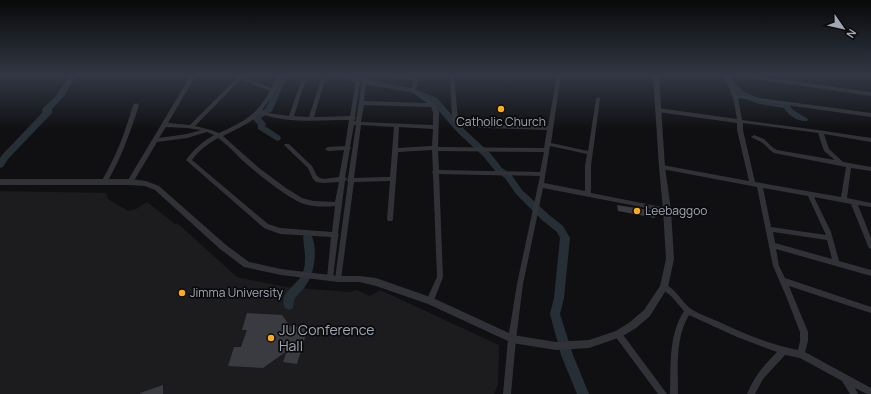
<svg xmlns="http://www.w3.org/2000/svg" width="871" height="394" font-family="Manrope,sans-serif">
<style>
.built{fill:#1c1c1f}
.lines{fill:none;stroke-linecap:round;stroke-linejoin:round}
.river{fill:#262f36;fill-rule:evenodd}
.building{fill:#3a3b40}
.minor{fill:#313237;fill-rule:evenodd}
.tertiary{fill:#313237;fill-rule:evenodd}
.poi-dot{fill:#ffac1b;stroke:#0b0b0d;stroke-width:1.5}
.labels{text-anchor:middle;stroke-width:3.5;stroke-linejoin:round;paint-order:stroke}
.poi-label{font-size:12px;fill:#a0a7b4;stroke:#0b0b0d;text-anchor:start}
.near-poi-label{font-size:14px;fill:#a0a7b4;stroke:#0b0b0d;text-anchor:start}
</style>
<rect width="100%" height="100%" fill="#101012"/>
<path class="built" d="M0 191 106 193 108 199 128 211 136 209 147 202 175 224 177 223 237 277 286 287 350 292 357 290 370 296 380 290 499 345 498 385 494 394H0Z"/>
<g class="lines">
<g class="river">
<path d="M70 75H77L64 96 52 109V113L8 159 3 167 0 168V158L2 155 43 112 42 110 43 108 55 97Z"/>
<path d="M281 75H288L272 111 261 118 266 124 265 126 280 136 281 138 280 140 277 141 258 129V125L252 118 266 108Z"/>
<path d="M336 75H347L415 89 437 98 464 129 490 153 502 168 511 174 522 190 548 214 563 226 570 238 564 298 560 314 573 355 589 394H577L561 355 550 314 554 298 560 238 557 232 542 220 516 194 505 178 496 172 484 157 458 133 431 102 413 93 354 82Z"/>
<path d="M721 75H728L744 92 764 100 789 104 793 110 808 119 807 121C798 122 788 115 784 108L759 104 738 96Z"/>
<path d="M308 233 311 234C318 248 315 273 306 285 303 290 299 293 296 297 293 300 294 305 293 308L289 310 285 308C278 292 298 286 303 272 307 261 304 248 303 237L305 234Z"/>
</g>
</g>
<g class="building">
<path d="M617 205 655 211V218L618 211Z"/>
<path d="M247 313 282 315 290 326 308 328 297 364 283 362 287 351 263 368 228 366 234 347H241L247 330H242Z"/>
<path d="M163 385V394H140V393Z"/>
</g>
<g class="lines">
<g class="minor">
<path d="M191 75H196L168 123 190 125 240 75H245L244 77 271 88 278 75H282L271 98 262 110 268 113 289 116 302 79 304 78H306V79L294 116 309 117 321 79 323 78H325V79L314 117H318L350 116 357 75H361L355 117 356 118 354 121H356L363 75H367L364 101 427 103 409 90 413 86V80L390 79 388 78 390 77H413L414 75H418L417 86 414 90 435 104 439 112 438 147 544 148 547 130 457 127 452 120 450 75H454L458 120 461 124 548 126 557 75H561L551 143 588 151 596 99 598 97 600 98V99L591 166V193L667 208H669L670 210 669 212H667L543 188 523 284 516 339 511 394H503L508 339 517 284 540 176 439 174 443 277 433 303 430 304 427 303 426 301 437 277 433 174 432 172 433 171 432 150 398 152 393 219 392 221H388L387 219 390 181 354 182 341 279 340 281 338 282 336 281 335 279 348 182 347 180 348 178 356 125H354L350 147 351 148 350 149 345 177 347 179 345 181 338 233 339 235 338 237 333 278 332 280 330 281 328 280 327 278 331 237 280 234 264 228 187 161 186 160C194 149 202 142 214 135L207 132 187 138 157 142 132 184H128L127 182 128 180ZM241 79 270 91C255 117 244 121 219 133L211 130 195 126ZM364 105 431 107 433 112V125L361 122ZM260 113C285 124 322 120 349 120L345 146 328 147 325 149 328 151 344 150 339 177 324 179 320 178 317 176 312 166 289 144H285L284 145 308 168 313 179 316 182 324 183 339 182 335 202 313 201 302 198 286 188 259 168 223 136C236 129 250 124 260 113ZM361 125 394 127 390 177 354 178ZM166 127 187 128 201 130 187 134 159 138ZM399 127 433 129 432 146 398 148ZM218 138C228 145 235 153 243 161 257 173 287 198 304 204 314 207 325 207 335 206L332 232 280 228 268 224 192 160C199 150 208 144 218 138ZM550 146 587 154 585 166V191L544 183ZM438 151 544 152 540 172 439 170Z"/>
<path d="M585 75H608L606 76H587Z"/>
<path d="M725 75H729L737 95 871 113V117L738 98 742 120 818 130 871 138V142L824 134 829 149 843 162 871 167V171L851 168 847 198 871 203V207L858 205 871 238V249L869 248 868 246 851 204 814 197 831 232 839 261 871 270V276L776 249 779 266 785 278 871 307V313L789 286 808 332V341L805 352 871 388V394H867L855 388 858 394H850L842 381 800 358 785 355 763 379 755 394H747C754 377 764 365 777 352L737 337 689 315C675 338 678 368 678 394H670C671 366 668 336 684 311L671 296 662 289 661 287 662 285 664 284C677 289 681 302 691 309 699 314 708 317 717 321 743 333 770 345 798 350L800 341V332L786 296 773 266 757 187 662 169 659 167 662 165 749 181 737 130V123L658 112 655 110 658 108 737 119 734 102ZM743 123 818 133 824 151 835 160 777 150 772 147 764 139 754 135 751 137C754 139 758 140 761 142 766 145 769 150 774 153L846 167 841 197 755 182 743 130ZM763 188 808 196 826 235 771 227ZM773 232 827 240 832 259 775 243Z"/>
<path d="M733 75H747L871 92V96L735 76Z"/>
<path d="M136 103 139 105C130 133 121 159 106 184H102L101 182C116 157 125 133 133 105Z"/>
<path d="M618 330 621 332 667 394H658L615 336 614 334 615 332Z"/>
</g>
<path class="tertiary" d="M653 75H659L665 167 671 210 674 259 668 287 650 316 636 328 621 337 589 348 556 350 512 343 428 304 376 286 360 282H338L281 275 244 267 220 249 155 190 145 186 130 185H0V179H130L146 181 159 186 226 245 249 262 281 269 338 276H360L376 278 433 298 513 335 556 342 589 340 616 331 630 322 644 310 660 286 666 259 663 210 659 167Z"/>
</g>
<linearGradient id="sky" x2="0" y2="1"><stop stop-color="#09090a"/><stop offset="0.58" stop-color="#313744"/><stop offset="1" stop-color="#313744" stop-opacity="0"/></linearGradient>
<rect width="871" height="130" fill="url(#sky)"/>
<g class="poi-dot">
<circle cx="501" cy="109" r="4"/>
<circle cx="637" cy="211" r="4"/>
<circle cx="182" cy="293" r="4"/>
<circle cx="271" cy="338" r="4"/>
</g>
<g class="labels">
<g class="poi-label">
<text x="501" y="126" text-anchor="middle">Catholic Church</text>
<text x="645" y="215">Leebaggoo</text>
<text x="190" y="297">Jimma University</text>
</g>
<g class="near-poi-label">
<text x="279" y="335">JU Conference<tspan x="279" dy="16">Hall</tspan></text>
</g>
</g>
<g transform="translate(843 28) rotate(124)" stroke="#0b0b0d" stroke-width="3" paint-order="stroke">
<path d="M0-3L7 15L0 10L-7 15Z" fill="#a0a7b4"/>
<text y="-6" font-size="11" font-weight="bold" text-anchor="middle" fill="#a0a7b4">N</text>
</g>
</svg>
